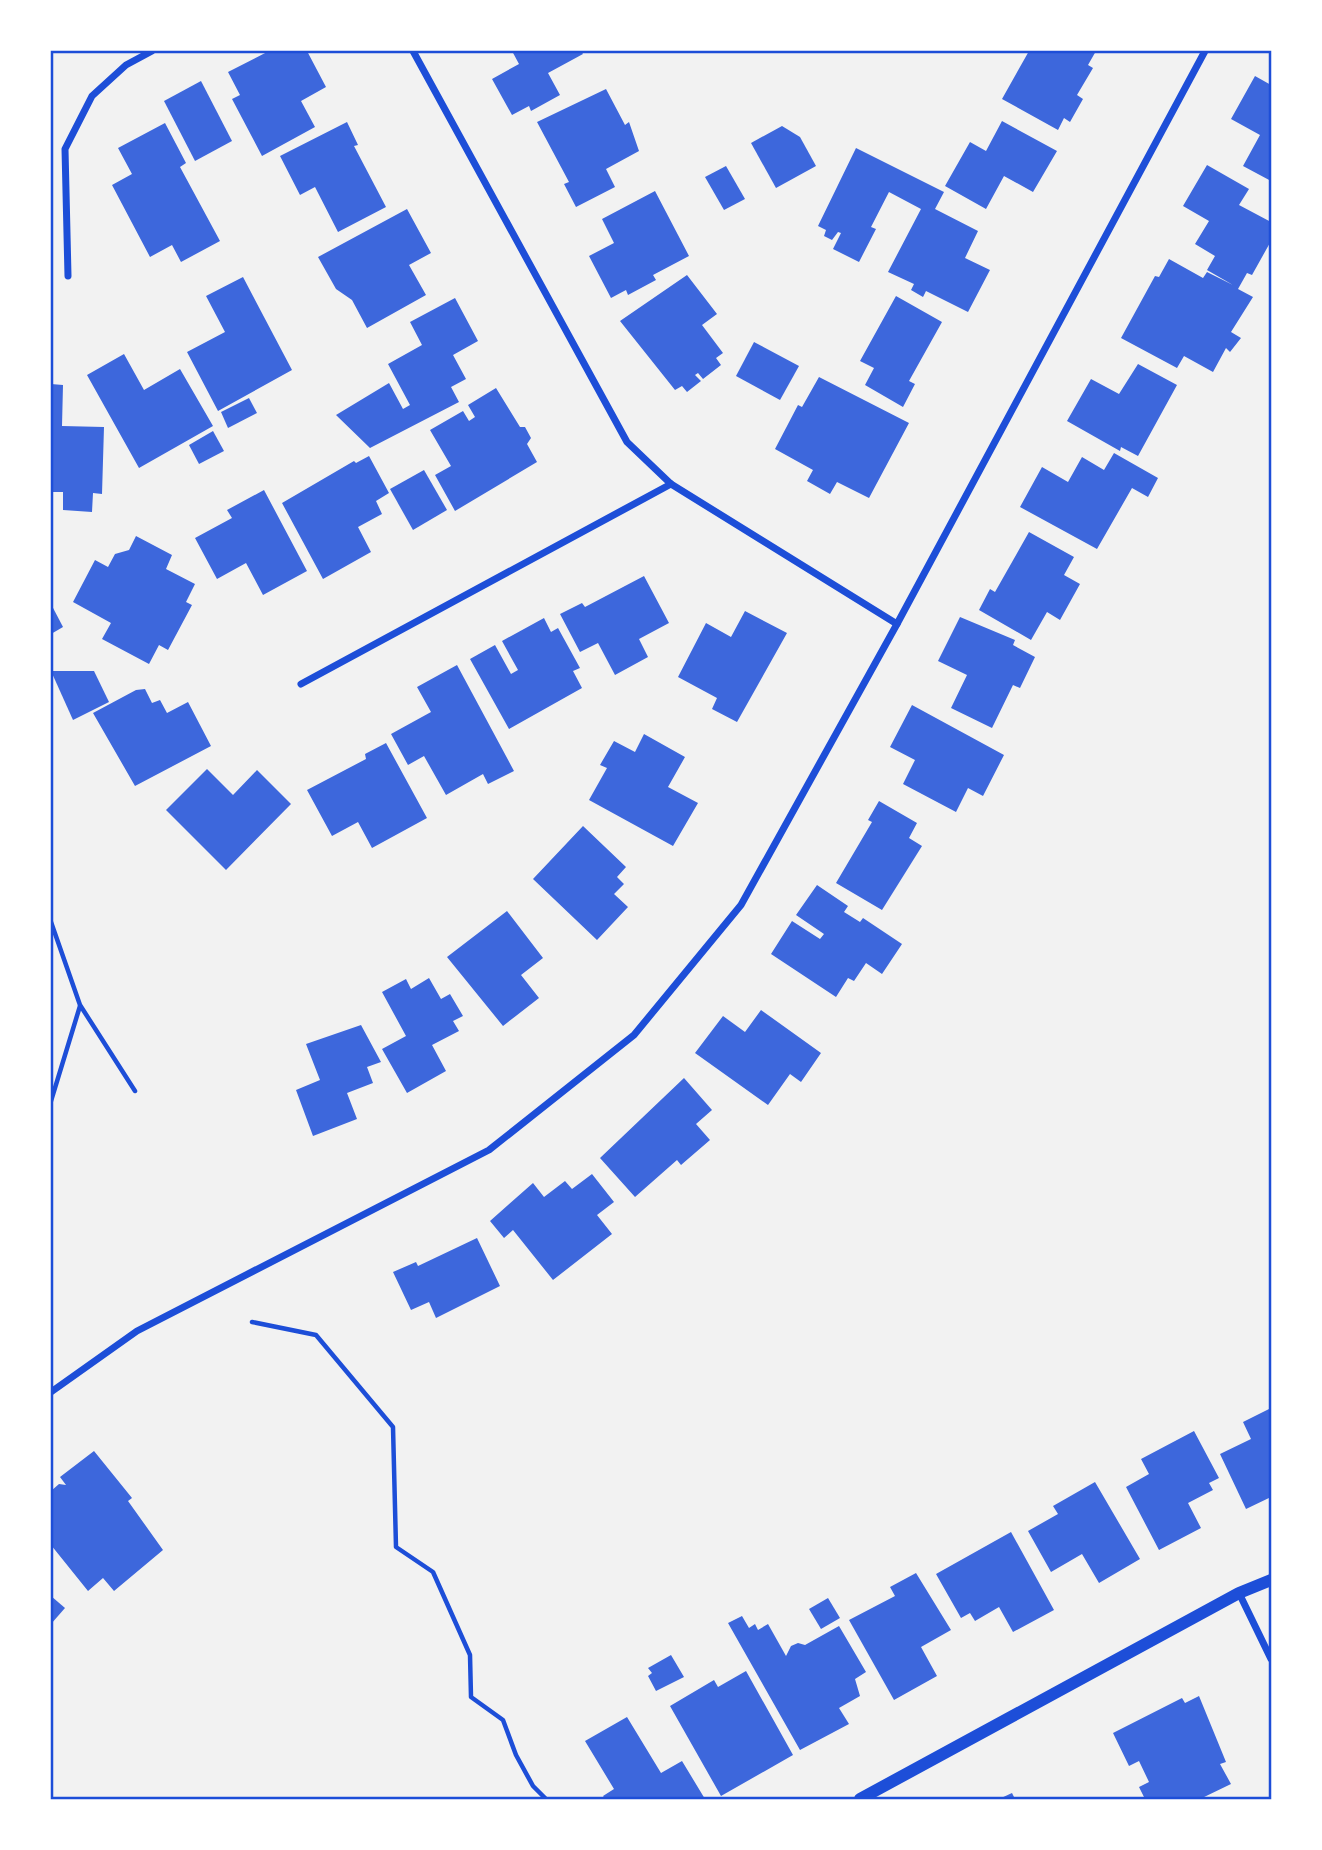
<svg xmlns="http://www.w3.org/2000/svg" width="1322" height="1850" font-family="'Asap Condensed',sans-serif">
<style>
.building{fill:#3d67dc}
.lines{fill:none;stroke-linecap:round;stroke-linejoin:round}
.path{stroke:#1d4ed8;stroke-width:4.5}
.minor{stroke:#1d4ed8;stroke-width:7}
.tertiary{stroke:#1d4ed8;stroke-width:12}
.neatline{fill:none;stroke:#1d4ed8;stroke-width:2.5}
</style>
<rect width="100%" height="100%" fill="#f2f2f2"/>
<g class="building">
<path d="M269 51H307L326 87 301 101 315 127 262 156 232 99 240 95 228 72Z"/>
<path d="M512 51H581L583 54 548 73 560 95 531 111 529 106 512 115 492 79 519 64Z"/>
<path d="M1029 51H1096L1088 65 1093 68 1077 95 1083 99 1070 122 1064 118 1058 130 1002 99Z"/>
<path d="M1255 76 1271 85V181L1243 166 1260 135 1231 119Z"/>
<path d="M201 81 232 141 195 161 164 101Z"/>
<path d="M606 89 625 125 629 122 639 151 606 169 615 187 576 207 564 184 569 182 537 122Z"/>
<path d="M1002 121 1057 151 1033 192 1004 176 986 209 945 186 970 142 986 151Z"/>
<path d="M347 122 358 145 354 146 386 207 338 232 315 187 300 195 280 156Z"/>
<path d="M165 123 186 163 180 167 220 241 181 262 172 245 150 257 112 185 132 174 118 148Z"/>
<path d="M782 126 800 137 816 166 776 188 751 143Z"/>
<path d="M856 148 944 192 935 209 978 231 965 258 990 270 968 312 926 291 923 297 911 290 914 284 888 272 921 209 889 192 871 227 876 229 859 262 833 249 841 233 838 232 832 240 824 236 826 230 818 226Z"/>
<path d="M1207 165 1249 189 1239 205 1271 222V241L1252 275 1247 273 1238 289 1253 297 1231 332 1241 338 1230 352 1226 348 1213 372 1184 356 1177 368 1121 338 1155 276 1159 277 1169 259 1203 278 1207 272 1233 285 1207 270 1215 256 1195 244 1209 221 1183 206Z"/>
<path d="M726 166 745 199 724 210 705 177Z"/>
<path d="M655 191 689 256 653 275 656 280 628 295 626 290 611 298 589 256 614 243 602 219Z"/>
<path d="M407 209 431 253 409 265 426 295 367 328 352 300 336 289 318 257Z"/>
<path d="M687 275 717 314 702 325 723 353 716 358 721 365 703 379 698 373 695 375 701 381 687 392 682 386 675 390 620 321Z"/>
<path d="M243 277 292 370 218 411 187 352 225 332 206 296Z"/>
<path d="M896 296 942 322 909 381 915 384 903 407 865 385 874 368 860 361Z"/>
<path d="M455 298 478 341 453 355 466 379 451 387 459 402 370 448 336 415 389 383 403 409 410 405 388 364 422 345 410 322Z"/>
<path d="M754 342 799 366 780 400 736 376Z"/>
<path d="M124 354 144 390 180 369 213 426 139 468 87 375Z"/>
<path d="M1138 364 1177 385 1138 456 1121 447 1120 451 1067 421 1091 379 1119 394Z"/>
<path d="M819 377 909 423 869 498 837 482 830 494 807 481 813 470 775 449 798 405 802 407Z"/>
<path d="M51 384 63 385 62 426 104 427 102 494 93 493 92 512 63 510V492H51Z"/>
<path d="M496 388 520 427H525L531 438 527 444 537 462 455 511 435 475 451 466 430 430 463 411 469 421 475 417 468 405Z"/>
<path d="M249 398 257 413 228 428 221 412Z"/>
<path d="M213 431 224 451 199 464 189 445Z"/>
<path d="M1114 453 1158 478 1148 497 1132 488 1097 549 1020 507 1042 467 1068 482 1082 457 1104 470Z"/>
<path d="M369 456 389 493 376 501 382 514 358 527 371 552 323 579 282 503 354 461 356 463Z"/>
<path d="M424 470 447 510 413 530 390 489Z"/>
<path d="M264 490 307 571 263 595 246 563 217 579 195 538 232 518 227 510Z"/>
<path d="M1029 532 1074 557 1064 575 1080 584 1060 620 1047 612 1031 640 979 610 990 589 995 592Z"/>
<path d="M136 536 172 555 166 569 195 584 186 602 192 605 168 650 159 645 149 664 102 639 111 623 73 602 95 560 108 567 115 554 129 550Z"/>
<path d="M644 576 669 623 639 639 648 657 615 675 598 643 580 652 560 614 582 603 585 607Z"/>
<path d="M51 604 63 627 51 634Z"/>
<path d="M745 611 787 633 737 722 712 709 717 698 678 677 706 623 731 637Z"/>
<path d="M960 617 1015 640 1013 645 1035 657 1020 688 1013 685 992 728 951 708 967 675 938 661Z"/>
<path d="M544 618 551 632 558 628 580 668 573 671 582 688 509 729 470 659 495 645 511 674 518 670 502 641Z"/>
<path d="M457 665 514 771 488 784 483 774 446 795 424 756 408 765 391 734 431 712 417 687Z"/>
<path d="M51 671H94L109 702 73 720Z"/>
<path d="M145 689 152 703 160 700 167 713 188 702 211 746 135 786 93 713 136 690Z"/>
<path d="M912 705 1004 755 983 796 968 788 956 812 903 784 915 760 890 747Z"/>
<path d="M644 734 685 757 668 787 698 803 673 846 589 800 607 768 600 765 614 741 635 752Z"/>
<path d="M386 743 427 818 372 848 358 822 332 836 307 790 366 759 365 754Z"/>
<path d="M207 769 233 795 257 770 291 804 226 870 166 810Z"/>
<path d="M879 801 917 823 909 838 922 846 882 910 836 883 872 822 868 820Z"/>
<path d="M583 826 626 867 617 877 624 884 614 894 628 907 597 940 533 879Z"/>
<path d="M817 885 848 906 844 912 860 922 863 918 902 944 882 974 866 963 854 981 848 978 836 997 771 954 792 921 820 939 824 934 796 915Z"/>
<path d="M507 911 543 958 521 975 539 998 503 1026 447 957Z"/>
<path d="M429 978 441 999 450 994 463 1016 453 1021 459 1031 432 1045 446 1071 407 1093 382 1049 406 1036 382 992 406 979 411 989Z"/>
<path d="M761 1010 821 1053 801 1082 790 1074 768 1105 695 1053 723 1016 745 1032Z"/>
<path d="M361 1025 381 1062 367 1067 373 1083 347 1093 357 1119 313 1136 296 1090 320 1080 306 1044Z"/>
<path d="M684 1078 712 1110 696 1124 710 1140 681 1165 677 1160 635 1197 600 1158Z"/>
<path d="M592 1174 614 1202 597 1215 612 1234 553 1280 513 1230 504 1238 490 1221 533 1183 544 1197 565 1181 572 1189Z"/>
<path d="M477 1238 500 1286 436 1318 429 1302 411 1310 393 1272 416 1262 418 1266Z"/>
<path d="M1271 1408V1497L1246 1509 1220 1454 1251 1439 1243 1422Z"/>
<path d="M1194 1431 1219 1478 1209 1483 1213 1490 1188 1503 1201 1528 1159 1550 1126 1487 1149 1474 1141 1459Z"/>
<path d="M94 1451 132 1498 128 1501 163 1550 114 1591 103 1578 88 1591 51 1545V1491L59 1484 66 1485 60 1477Z"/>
<path d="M1095 1482 1140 1559 1099 1583 1082 1554 1051 1572 1028 1531 1058 1514 1053 1506Z"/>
<path d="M1011 1532 1054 1610 1013 1632 999 1607 975 1621 970 1613 961 1618 936 1574Z"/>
<path d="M916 1573 951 1630 921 1647 937 1676 894 1700 849 1620 895 1596 890 1587Z"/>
<path d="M51 1596 65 1608 51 1624Z"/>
<path d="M828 1598 840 1618 821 1629 809 1609Z"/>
<path d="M742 1616 749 1628 755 1624 758 1630 768 1624 786 1656 791 1646 798 1643 805 1645 839 1626 866 1672 855 1679 860 1696 839 1708 849 1724 800 1750 728 1623Z"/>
<path d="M671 1655 684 1677 656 1691 648 1676 652 1673 648 1668Z"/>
<path d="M746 1671 793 1755 721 1796 670 1706 714 1680 718 1687Z"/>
<path d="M1199 1696 1226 1762 1220 1764 1231 1784 1200 1799H1145L1139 1787 1149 1782 1139 1761 1129 1766 1113 1733 1182 1698 1185 1703Z"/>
<path d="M627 1717 661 1773 682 1761 705 1799H605L603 1796 614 1789 585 1741Z"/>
<path d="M1012 1793 1015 1799H999Z"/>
</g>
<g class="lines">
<g class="path">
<path d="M51 922 80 1005 135 1091"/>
<path d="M51 1101 80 1006"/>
<path d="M252 1322 316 1335 393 1427 396 1547 433 1572 470 1655 471 1697 503 1720 516 1755 533 1786 546 1799"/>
</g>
<g class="minor">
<path d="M413 51 627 442 671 484 897 624"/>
<path d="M68 276 65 149 92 96 126 65 152 51"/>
<path d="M301 684 671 484"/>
<path d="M51 1392 137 1331 489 1150 634 1035 741 905 897 624 1205 51"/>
<path d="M1239 1593 1271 1659"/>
</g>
<path class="tertiary" d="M860 1799 1239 1593 1271 1580"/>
</g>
<rect width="1322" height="1850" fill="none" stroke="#ffffff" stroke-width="105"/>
<rect x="52" y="52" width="1218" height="1746" class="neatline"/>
</svg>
